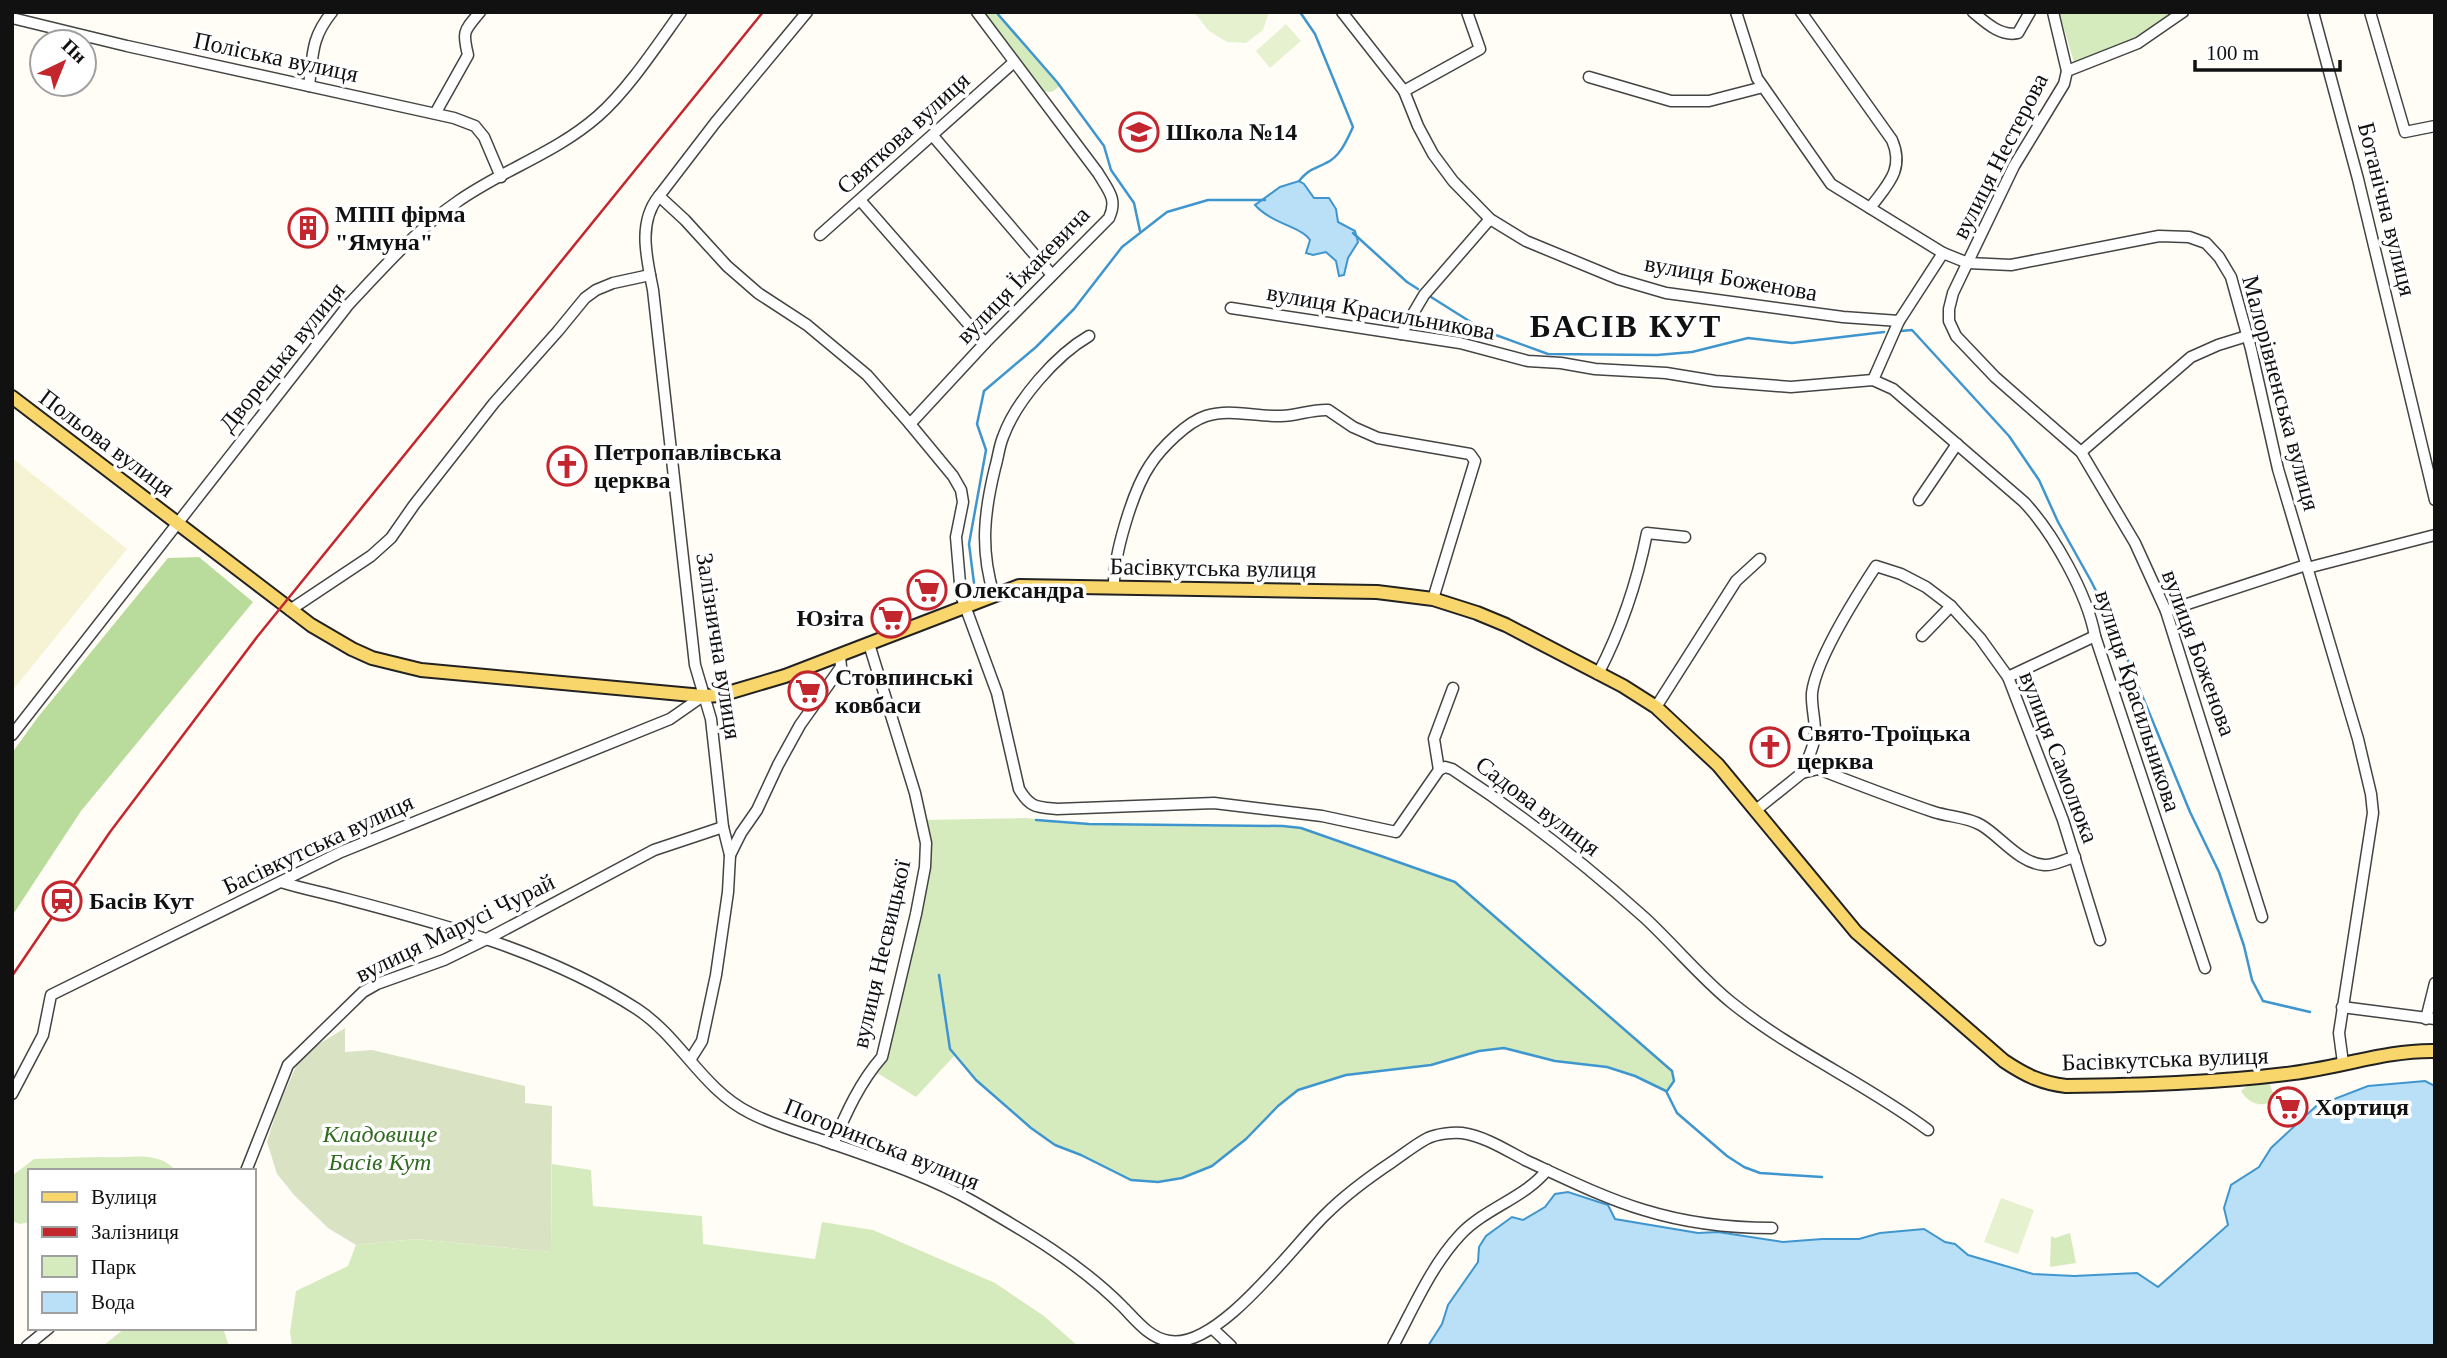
<svg xmlns="http://www.w3.org/2000/svg" width="2447" height="1358" font-family="'Times New Roman',serif">
<style>
.farmland{fill:#f6f3d4}
.green{fill:#d5ebbd}
.forest{fill:#b9dc9c}
.cemetery{fill:#d9e3c4}
.pitch{fill:#e6f2cf}
.water{fill:#b9e0f7;stroke:#3f96cf;stroke-width:2}
.lines{fill:none;stroke-linecap:round;stroke-linejoin:round}
.stream{stroke:#3f96cf;stroke-width:2.5}
.minor-casing{stroke:#444;stroke-width:13}
.major-casing{stroke:#222;stroke-width:16}
.minor{stroke:#fff;stroke-width:10}
.major{stroke:#f9d66b;stroke-width:12}
.rail{stroke:#c4262e;stroke-width:2.5}
.labels{text-anchor:middle;stroke-width:7;stroke-linejoin:round;paint-order:stroke}
.street-label{font-size:24px;fill:#111;stroke:#fff}
.poi-label{font-size:24px;font-weight:bold;fill:#111;stroke:#fff;text-anchor:start}
.park-label{font-size:24px;font-style:italic;fill:#2f6b1f;stroke:#fff}
.district-label{font-size:32px;font-weight:bold;letter-spacing:2px;fill:#111;stroke:#fff}
</style>
<rect width="100%" height="100%" fill="#fffdf5"/>
<path class="farmland" d="M12 458 127 549 12 691Z"/>
<g class="green">
<path d="M983 12H996L1060 86C1053 92 1050 94 1041 90Z"/>
<path d="M2059 12H2173L2137 38 2074 62Z"/>
<path d="M1025 818 1089 824 1283 826 1301 828 1455 882 1672 1071 1674 1081 1666 1091 1635 1076 1607 1067 1555 1061 1504 1048 1479 1051 1431 1065 1346 1075 1298 1090 1278 1106 1246 1139 1212 1166 1182 1178 1158 1182 1131 1180 1081 1155 1055 1145 1031 1128 976 1080 955 1055 916 1097 871 1069 882 1057 925 867 922 820Z"/>
<path d="M2269 1082 2273 1093 2268 1103C2257 1107 2247 1101 2241 1091L2248 1085Z"/>
<path d="M102 1157C127 1159 159 1149 176 1171H30V1222L20 1224 12 1221V1176L34 1159Z"/>
<path d="M552 1164 591 1170 593 1206 702 1216 703 1244 815 1259 822 1222 873 1230 995 1283 1044 1316 1078 1346H292L290 1332 296 1291 348 1266 356 1245 415 1239 551 1252Z"/>
<path d="M2070 1233 2076 1263 2050 1267 2051 1236 2055 1238Z"/>
<path d="M125 1328H223L229 1346H103Z"/>
</g>
<path class="forest" d="M199 557 253 602 81 811 12 916V753L38 717 168 558Z"/>
<path class="cemetery" d="M345 1028V1052L372 1050 525 1086V1103L552 1106 551 1252 415 1239 356 1245 328 1228 295 1196 277 1174 267 1142 277 1110 301 1055Z"/>
<g class="pitch">
<path d="M1194 12H1269L1263 30 1246 43 1227 42 1209 31Z"/>
<path d="M1286 24 1301 41 1270 68 1256 51Z"/>
<path d="M2001 1198 2034 1210 2018 1254 1984 1242Z"/>
</g>
<g class="water">
<path d="M1299 181 1304 184 1314 198H1329L1336 209 1338 222 1355 231 1358 242 1348 258 1344 275 1339 276 1336 261 1326 252 1313 255 1306 253 1310 240C1302 227 1272 224 1255 205L1280 187Z"/>
<path d="M2425 1081 2435 1086V1346H1428L1442 1324 1448 1305 1478 1262 1479 1247 1486 1236 1512 1217 1523 1220 1545 1207 1555 1194 1568 1192 1608 1205 1615 1219 1698 1233 1718 1232 1783 1242 1822 1239H1859L1880 1233 1924 1229 1945 1242 1955 1244 1968 1255 2033 1274 2074 1276 2137 1273 2158 1287 2228 1225 2224 1208 2231 1185 2259 1167 2271 1148 2316 1106 2368 1086Z"/>
</g>
<g class="lines">
<g class="stream">
<path d="M996 12 1057 82 1104 146 1111 170 1134 203 1140 231"/>
<path d="M1299 181C1310 168 1313 170 1326 163 1340 157 1347 140 1353 127L1315 34 1300 12"/>
<path d="M1353 233 1407 282 1418 289"/>
<path d="M1431 297 1485 331 1548 354 1657 355 1692 352 1748 338 1792 343 1884 332"/>
<path d="M1901 331 1912 330 2009 436 2039 480 2058 522 2091 581 2120 638 2130 666 2190 812 2219 872 2244 946 2252 980 2263 1001 2310 1012"/>
<path d="M974 583 969 544 986 450 977 424 984 391 1036 347 1074 309 1122 247 1167 212 1208 200H1265"/>
<path d="M1036 820 1089 824 1283 826 1301 828 1455 882 1672 1071 1674 1081 1667 1091"/>
<path d="M939 975 950 1049 976 1080 1031 1128 1055 1145 1081 1155 1131 1180 1158 1182 1182 1178 1212 1166 1246 1139 1278 1106 1298 1090 1346 1075 1431 1065 1479 1051 1504 1048 1555 1061 1607 1067 1635 1076 1666 1091 1677 1113 1727 1156 1744 1167 1760 1173 1822 1177"/>
</g>
<g class="minor-casing">
<g id="minor">
<path d="M807 12 715 123 659 196 685 220 727 266 758 293 807 325 867 375 910 424 953 476 961 490 963 502 956 537 961 595 997 693 1019 789C1030 808 1037 807 1057 809L1214 803 1322 816 1396 832 1439 770 1445 767 1452 769C1521 814 1584 863 1645 918 1675 946 1701 978 1732 1003 1793 1052 1865 1083 1928 1130"/>
<path d="M1342 12 1404 91 1418 126 1433 154 1453 181 1490 219 1526 241 1618 279 1666 293 1843 317 1899 321"/>
<path d="M1736 12 1757 78 1831 184 1943 253 1968 263 2011 265 2159 236 2189 237 2206 243 2219 257 2231 277 2251 349 2278 469 2358 739 2371 794 2373 813 2339 1033 2343 1063"/>
<path d="M1801 12 1892 140C1905 170 1887 185 1870 208"/>
<path d="M1973 12C1986 23 2001 37 2018 33L2030 12"/>
<path d="M2053 12 2067 71"/>
<path d="M2183 12 2138 43 2067 71 2064 84 2014 166 1953 293 1949 309V321L1956 336 1995 377 2081 452 2135 543 2166 611 2262 917"/>
<path d="M2313 12 2358 179 2435 500"/>
<path d="M2370 12 2405 132 2435 126"/>
<path d="M12 18 127 46 454 118 475 126 484 137 501 177"/>
<path d="M1589 77 1671 101H1709L1763 87"/>
<path d="M309 86C313 54 311 38 332 12"/>
<path d="M1404 91 1480 49 1467 12"/>
<path d="M436 112 468 55C462 31 464 31 480 12"/>
<path d="M933 136 1052 275"/>
<path d="M659 196C637 223 647 259 653 290L695 665 711 719 723 827 730 855 728 892 716 975 702 1041 690 1060"/>
<path d="M860 200 985 343"/>
<path d="M820 235 1014 62"/>
<path d="M1231 308 1460 343 1528 361 1561 363 1595 369 1666 373 1715 381 1791 387 1873 380 1893 389 2024 502C2053 533 2087 593 2095 636L2205 968"/>
<path d="M1401 334 1424 295 1490 219"/>
<path d="M1873 380 1899 321 1943 253"/>
<path d="M910 424 985 343 1109 218C1118 199 1108 190 1098 173L977 12"/>
<path d="M2081 452 2191 357 2218 345 2247 336"/>
<path d="M1919 500 1957 444"/>
<path d="M2307 568 2435 535"/>
<path d="M1114 587C1113 556 1133 490 1150 465 1161 448 1187 422 1206 416 1230 408 1256 417 1281 416 1297 416 1312 409 1328 410L1353 427 1378 438 1470 454 1475 461 1433 599"/>
<path d="M994 595C980 550 984 513 995 468 998 458 999 447 1003 437 1016 401 1056 355 1089 336"/>
<path d="M290 610 371 556 391 538 414 505 494 403 558 331 585 298 596 290 613 283 650 275"/>
<path d="M2166 611 2306 565"/>
<path d="M1922 636 1951 606"/>
<path d="M1598 674C1622 628 1637 583 1647 533L1685 537"/>
<path d="M2008 677 2095 636"/>
<path d="M1656 707 1736 581 1760 559"/>
<path d="M12 735 349 304C383 268 416 230 457 202 502 170 556 153 598 116 627 91 658 44 681 12"/>
<path d="M1439 770 1434 739 1453 688"/>
<path d="M1802 773C1807 761 1813 749 1815 737 1816 722 1811 707 1812 693 1816 660 1857 595 1876 566L1901 574 1926 587 1951 606 1980 638 2008 677 2063 820 2100 940"/>
<path d="M1756 810 1802 773 1818 769C1857 784 1895 799 1934 812 1950 817 1967 817 1981 825 2000 836 2019 863 2044 865 2054 866 2065 859 2075 857"/>
<path d="M730 855 741 833 757 810 778 765 800 725 841 667 840 656"/>
<path d="M281 882C300 888 320 892 339 897 442 924 547 951 637 1009 681 1038 702 1089 750 1113 773 1125 798 1132 822 1140 873 1158 927 1175 974 1202 1026 1232 1079 1263 1122 1306 1135 1319 1149 1338 1169 1341 1218 1350 1292 1247 1325 1215 1346 1194 1368 1178 1392 1162 1404 1154 1416 1144 1428 1138 1437 1134 1452 1132 1462 1133 1484 1136 1506 1150 1525 1160 1564 1178 1604 1198 1644 1210 1686 1223 1729 1228 1772 1228"/>
<path d="M2342 1007 2435 1019"/>
<path d="M2426 1019 2435 983"/>
<path d="M12 1094 43 1035 51 995 341 852 670 719 703 696"/>
<path d="M833 1144C846 1113 860 1082 882 1057L916 914 925 867 926 843 915 793 869 644"/>
<path d="M246 1171 288 1065 363 992 377 984 444 960 487 939 654 850 723 827"/>
<path d="M1213 1329 1231 1346"/>
<path d="M27 1346 49 1328"/>
<path d="M1393 1346C1413 1309 1431 1266 1460 1235 1485 1208 1525 1198 1547 1170"/>
</g>
</g>
<g class="major-casing">
<path id="major" d="M12 397 311 625 352 649 372 658 421 670 703 696 721 695 785 676 1019 586 1377 592 1433 599 1477 613 1506 625 1623 686 1656 707 1718 765 1856 932 2004 1061C2025 1075 2041 1083 2066 1086 2139 1085 2214 1083 2286 1074 2337 1069 2384 1050 2435 1051"/>
</g>
<use href="#minor" class="minor"/>
<use href="#major" class="major"/>
<path class="rail" d="M12 976 110 832 257 637 763 12"/>
</g>
<defs>
<g id="school-ring" transform="scale(2.0125)"><circle r="9.5" fill="#fff" stroke="#c4262e" stroke-width="1.5"/><path d="M0-5L7-2L0 1L-7-2ZM-4 1L0 2.5L4 1V4Q0 6-4 4Z" fill="#c4262e"/></g>
<g id="building-ring" transform="scale(2.0125)"><circle r="9.5" fill="#fff" stroke="#c4262e" stroke-width="1.5"/><path d="M-4-6H4V6H1V3H-1V6H-4ZM-2.5-4.3h1.7v1.8h-1.7ZM.8-4.3h1.7v1.8H.8ZM-2.5-1h1.7V.8h-1.7ZM.8-1h1.7V.8H.8Z" fill="#c4262e"/></g>
<g id="church-ring" transform="scale(2.0125)"><circle r="9.5" fill="#fff" stroke="#c4262e" stroke-width="1.5"/><path d="M-1.2-6h2.4v3.5h3.3v2.4h-3.3V6h-2.4V-.1h-3.3v-2.4h3.3Z" fill="#c4262e"/></g>
<g id="supermarket-ring" transform="scale(2.0125)"><circle r="9.5" fill="#fff" stroke="#c4262e" stroke-width="1.5"/><path d="M-6-5.5h2.5l.6 2H6L4.5 2H-2.5L-4.4-4H-6ZM-1.5 3.2a1.3 1.3 0 1 0 .1 0ZM3 3.2a1.3 1.3 0 1 0 .1 0Z" fill="#c4262e"/></g>
<g id="station-ring" transform="scale(2.0125)"><circle r="9.5" fill="#fff" stroke="#c4262e" stroke-width="1.5"/><path d="M-3-6H3Q5-6 5-4V2Q5 4 3 4L4.5 6H3L1.5 4h-3L-3 6H-4.5L-3 4Q-5 4-5 2V-4Q-5-6-3-6ZM-3.5-4v3h7v-3ZM-3.5 1v1.5H-2V1ZM2 1v1.5H3.5V1Z" fill="#c4262e"/></g>
</defs>
<g fill-rule="evenodd">
<use href="#school-ring" x="1139" y="132"/>
<use href="#building-ring" x="308" y="228"/>
<use href="#church-ring" x="567" y="466"/>
<use href="#supermarket-ring" x="927" y="590"/>
<use href="#supermarket-ring" x="891" y="618"/>
<use href="#supermarket-ring" x="808" y="691"/>
<use href="#church-ring" x="1770" y="747"/>
<use href="#station-ring" x="62" y="901"/>
<use href="#supermarket-ring" x="2288" y="1107"/>
</g>
<g class="labels">
<g class="street-label">
<text transform="translate(276 57) rotate(12)" y="8">Поліська вулиця</text>
<text transform="translate(903 133) rotate(-42)" y="8">Святкова вулиця</text>
<text transform="translate(2000 156) rotate(-63)" y="8">вулиця Нестерова</text>
<text transform="translate(2387 209) rotate(76)" y="8">Ботанічна вулиця</text>
<text transform="translate(1023 275) rotate(-46)" y="8">вулиця Їжакевича</text>
<text transform="translate(1731 278) rotate(10)" y="8">вулиця Боженова</text>
<text transform="translate(1381 312) rotate(10)" y="8">вулиця Красильникова</text>
<text transform="translate(282 357) rotate(-51)" y="8">Дворецька вулиця</text>
<text transform="translate(2281 393) rotate(75)" y="8">Малорівненська вулиця</text>
<text transform="translate(107 443) rotate(37)" y="8">Польова вулиця</text>
<text transform="translate(1213 568) rotate(1)" y="8">Басівкутська вулиця</text>
<text transform="translate(719 646) rotate(81)" y="8">Залізнична вулиця</text>
<text transform="translate(2199 653) rotate(70)" y="8">вулиця Боженова</text>
<text transform="translate(2138 701) rotate(72)" y="8">вулиця Красильникова</text>
<text transform="translate(2059 757) rotate(69)" y="8">вулиця Самолюка</text>
<text transform="translate(1538 806) rotate(37)" y="8">Садова вулиця</text>
<text transform="translate(318 844) rotate(-25)" y="8">Басівкутська вулиця</text>
<text transform="translate(455 928) rotate(-26)" y="8">вулиця Марусі Чурай</text>
<text transform="translate(881 954) rotate(-77)" y="8">вулиця Несвицької</text>
<text transform="translate(2165 1059) rotate(-2)" y="8">Басівкутська вулиця</text>
<text transform="translate(882 1144) rotate(22)" y="8">Погоринська вулиця</text>
</g>
<g class="poi-label">
<text x="1166" y="140">Школа №14</text>
<text x="335" y="222">МПП фірма<tspan x="335" dy="28">"Ямуна"</tspan></text>
<text x="594" y="460">Петропавлівська<tspan x="594" dy="28">церква</tspan></text>
<text x="954" y="598">Олександра</text>
<text x="864" y="626" text-anchor="end">Юзіта</text>
<text x="835" y="685">Стовпинські<tspan x="835" dy="28">ковбаси</tspan></text>
<text x="1797" y="741">Свято-Троїцька<tspan x="1797" dy="28">церква</tspan></text>
<text x="89" y="909">Басів Кут</text>
<text x="2315" y="1115">Хортиця</text>
</g>
<g class="park-label">
<text x="380" y="1142">Кладовище<tspan x="380" dy="28">Басів Кут</tspan></text>
</g>
<g class="district-label">
<text x="1626" y="337">БАСІВ КУТ</text>
</g>
</g>
<rect width="2447" height="1358" fill="none" stroke="#111111" stroke-width="28"/>
<rect x="28" y="1169" width="228" height="161" fill="#ffffff" stroke="#a0a0a0" stroke-width="2"/>
<rect x="42" y="1192" width="35" height="10" fill="#f9d66b" stroke="#a0a0a0" stroke-width="2"/>
<text x="91" y="1204" font-size="21" fill="#111111">Вулиця</text>
<rect x="42" y="1227" width="35" height="10" fill="#c4262e" stroke="#a0a0a0" stroke-width="2"/>
<text x="91" y="1239" font-size="21" fill="#111111">Залізниця</text>
<rect x="42" y="1256" width="35" height="21" fill="#d5ebbd" stroke="#a0a0a0" stroke-width="2"/>
<text x="91" y="1274" font-size="21" fill="#111111">Парк</text>
<rect x="42" y="1292" width="35" height="21" fill="#b9e0f7" stroke="#a0a0a0" stroke-width="2"/>
<text x="91" y="1309" font-size="21" fill="#111111">Вода</text>
<g transform="translate(63 63) rotate(43)"><circle r="33" fill="#ffffff" stroke="#a0a0a0" stroke-width="2"/>
<path d="M0-5L12 26L0 18L-12 26Z" fill="#c4262e"/>
<text y="-10" font-size="19" font-weight="bold" text-anchor="middle" fill="#111111">Пн</text>
</g>
<path d="M2195 60v10h145v-10" fill="none" stroke="#111111" stroke-width="3.5"/>
<text x="2206" y="60" font-size="21" fill="#111111" stroke="#ffffff" stroke-width="5" paint-order="stroke">100 m</text>
</svg>
